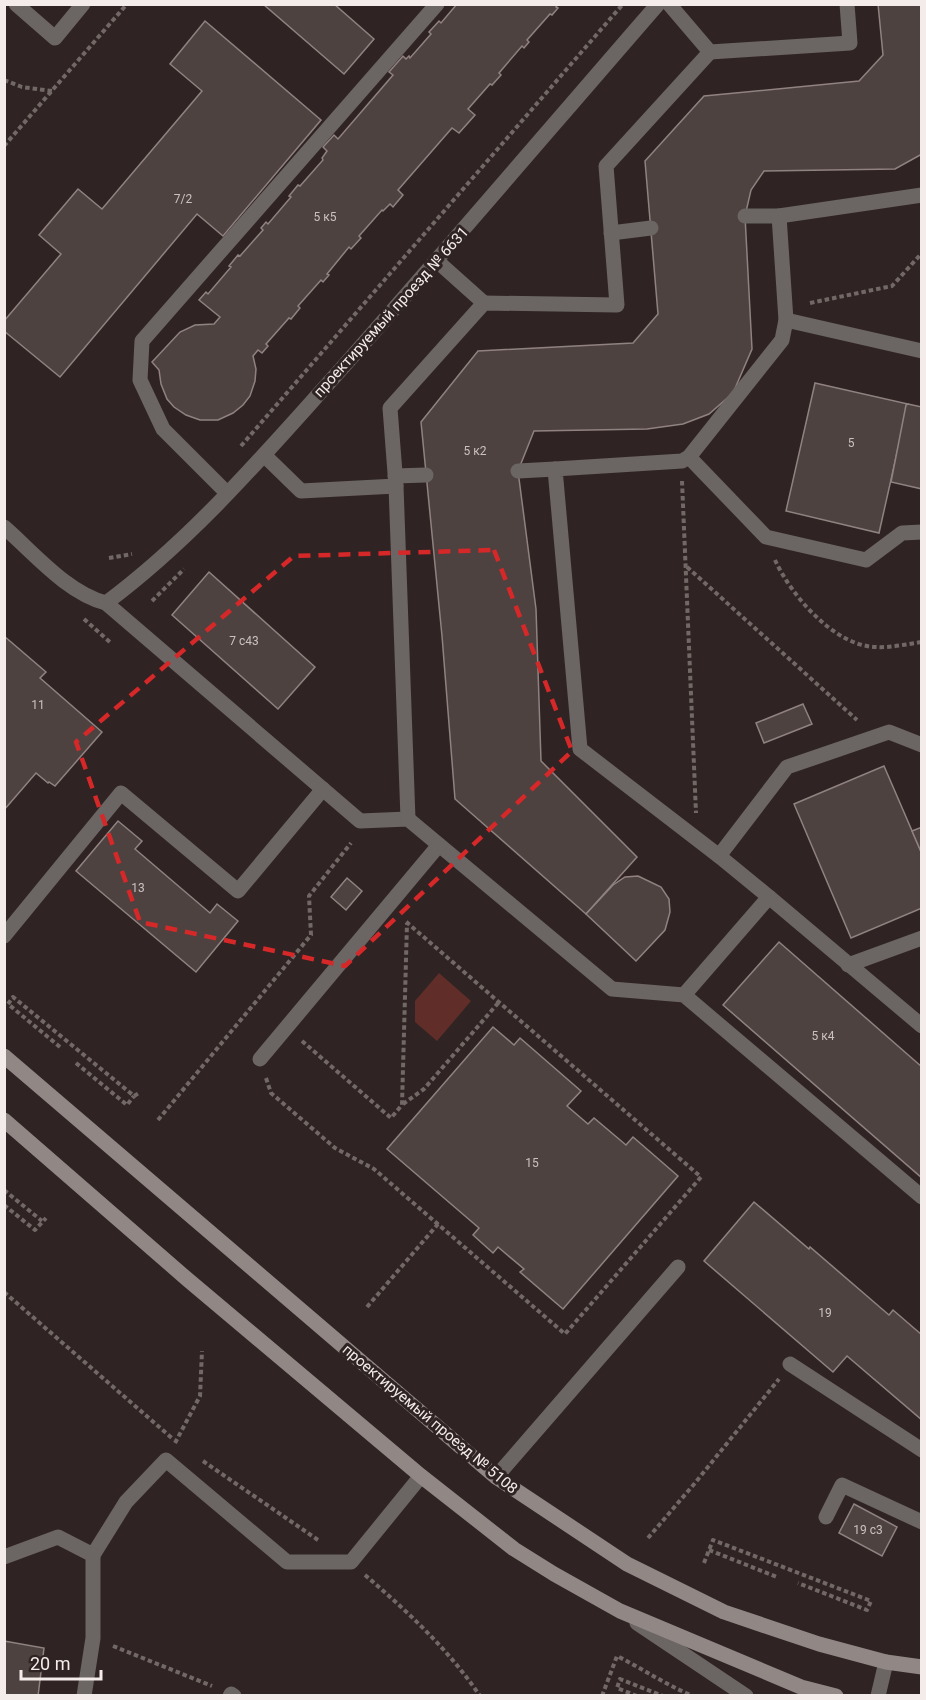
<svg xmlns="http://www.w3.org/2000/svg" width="926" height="1700" font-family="Roboto,sans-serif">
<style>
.green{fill:#602d28}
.building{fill:#4e4240;stroke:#908280;stroke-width:1.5}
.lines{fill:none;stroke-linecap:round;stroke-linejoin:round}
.path{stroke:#726967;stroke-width:4;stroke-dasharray:4.5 3;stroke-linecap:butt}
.service{stroke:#6b6564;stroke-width:15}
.minor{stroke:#6b6564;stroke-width:15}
.tertiary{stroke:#6b6564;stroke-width:15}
.secondary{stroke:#918886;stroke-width:15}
.marked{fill:none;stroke:#d62828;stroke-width:4.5;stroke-dasharray:12 8;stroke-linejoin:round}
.labels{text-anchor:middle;stroke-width:6;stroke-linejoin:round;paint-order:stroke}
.number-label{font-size:12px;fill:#cac2c0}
.street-label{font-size:15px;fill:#f3ecea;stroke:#2f2423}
</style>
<rect width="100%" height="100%" fill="#2f2423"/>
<path class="green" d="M439 973 471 1001 437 1041 415 1022V1001Z"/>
<g class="building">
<path d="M263 4H334L374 39 344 74Z"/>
<path d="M457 4H558L556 7 558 8 552 15 550 14 527 40 529 42 524 48 522 46 499 73 501 75 492 85 490 84 468 109 475 115 459 133 452 128 398 190 403 195 393 207 390 204 383 211 382 210 359 236 361 238 351 249 349 247 327 274 329 275 323 282 321 280 298 306 300 308 291 319 289 318 266 344 268 346 262 353 258 350 253 356 256 369 255 381 250 396 243 405 233 413 218 420H200L186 415 174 407 167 399 161 384 159 370 152 362 180 332 195 325 214 324 220 317 199 300 206 292 208 294 231 267 229 266 238 255 240 256 263 230 261 228 266 222 268 224 291 197 289 196 298 185 300 186 323 160 322 158 327 151 323 147 334 135 338 139 393 75 389 72 403 56 406 59 409 56 410 58 431 34 429 32 439 21 441 23Z"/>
<path d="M878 4H922V154L895 169 764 171 751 190 745 216 752 349 733 393 709 414 683 424 647 429 534 431 518 471 536 609 541 761 637 857 586 914 455 799 442 636 421 422 478 351 633 343 658 314 645 161 704 96 859 81 883 55Z"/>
<path d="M205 21 321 120 223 236 197 214 60 377 4 331V321L61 254 39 235 78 189 102 209 202 91 170 64Z"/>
<path d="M815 383 908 404 879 533 786 511Z"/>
<path d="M908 404 922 407V489L891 482 906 405Z"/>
<path d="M209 572 315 667 278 709 172 615Z"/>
<path d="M4 636 46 672 40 678 102 732 55 786 49 782 48 783 36 773 4 810Z"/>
<path d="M803 704 812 724 764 743 756 723Z"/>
<path d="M884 766 922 854V908L851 938 794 804Z"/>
<path d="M118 821 142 841 135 849 210 913 217 904 238 921 196 972 76 871Z"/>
<path d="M922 827V854L912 831Z"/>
<path d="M638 876 661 887 669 899 670 912 665 930 636 961 586 914 613 885 625 877Z"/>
<path d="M347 878 362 891 346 910 331 897Z"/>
<path d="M779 942 922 1067V1178L723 1005Z"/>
<path d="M493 1027 514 1045 520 1038 581 1091 567 1106 588 1124 594 1118 626 1145 633 1137 678 1176 563 1309 520 1272 524 1269 498 1247 493 1253 473 1235 479 1228 387 1149Z"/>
<path d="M754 1202 809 1249 810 1247 889 1315 893 1310 922 1335V1420L847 1356 833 1372 704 1261Z"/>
<path d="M854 1504 897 1527 882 1556 839 1533Z"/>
<path d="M4 1641 44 1648 38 1696H4Z"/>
</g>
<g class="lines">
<g class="path">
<path d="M4 80 22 87 52 91"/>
<path d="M4 146 127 4"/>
<path d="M810 303 892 286 922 253"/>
<path d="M241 446 623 4"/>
<path d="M682 481 696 813"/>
<path d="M109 558 132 554"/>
<path d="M775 560C791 595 834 646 876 647 890 648 907 644 922 642"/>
<path d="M687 567 857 720"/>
<path d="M152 601 184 569"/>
<path d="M84 619 111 643"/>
<path d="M302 1041 391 1118 402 1105 407 923"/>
<path d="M60 1047 8 1004 13 997 134 1096 139 1093"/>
<path d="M76 1063 127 1105 134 1096"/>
<path d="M266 1078 271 1093 335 1148 374 1169 565 1334 701 1177 404 920"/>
<path d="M403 1104 424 1089 499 1002"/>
<path d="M158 1120 311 935 309 896 351 843"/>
<path d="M4 1190 42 1221"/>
<path d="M4 1205 35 1230 46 1218"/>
<path d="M4 1292 173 1439"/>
<path d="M367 1307 438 1224"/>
<path d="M175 1443 200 1396 202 1351"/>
<path d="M203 1461 318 1540"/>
<path d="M648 1538 695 1483 779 1379"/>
<path d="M709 1550 777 1577"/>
<path d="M704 1563 713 1540 871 1601 867 1610 798 1583"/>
<path d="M365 1575C407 1611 449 1650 480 1696"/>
<path d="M113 1646 212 1686"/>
<path d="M602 1696 617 1656C643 1669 666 1685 693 1696"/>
<path d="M637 1696 617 1688 620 1679 663 1696"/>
</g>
<g class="service">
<path d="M16 4 55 38 83 4"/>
<path d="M669 4 710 52 850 43 847 4"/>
<path d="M745 216H779"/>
<path d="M611 233 651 228"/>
<path d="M437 261 484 303"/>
<path d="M786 320 922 351"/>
<path d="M264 455 301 491 396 486"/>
<path d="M689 457 766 537 866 560 902 533 922 532"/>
<path d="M518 471 555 469"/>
<path d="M395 476 426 475"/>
<path d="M227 493 163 429 140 380 142 341 437 4"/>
<path d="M106 603 360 821 408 819 612 989 684 995 922 1197"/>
<path d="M408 819 396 486 390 408 484 303 617 305 606 166 710 52"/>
<path d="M719 856 787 767 889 732 922 745"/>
<path d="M769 897 922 1026"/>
<path d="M4 936 121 793 238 891 323 789"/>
<path d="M848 965 922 938"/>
<path d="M684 995 769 897 719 856 580 749 555 469 682 461 689 457 782 340 786 320 779 216 922 195"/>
<path d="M260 1059 439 845"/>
<path d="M790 1364 922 1450"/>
<path d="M496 1477 678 1267"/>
<path d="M826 1517 842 1485 922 1522"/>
<path d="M4 1557 58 1537 93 1555 126 1502 166 1460 287 1562H351L421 1476"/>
<path d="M84 1696 93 1638V1555"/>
<path d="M230 1696 231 1694 234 1696"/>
</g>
<g class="minor">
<path d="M4 527C34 553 67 593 106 603 196 536 268 450 343 367 449 247 553 125 658 4"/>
<path d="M637 1623 746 1696"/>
</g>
<path class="tertiary" d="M878 1696 886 1662"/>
<g class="secondary">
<path d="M4 1056 496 1477 627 1564 724 1612 819 1644 886 1662 922 1667"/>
<path d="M4 1120 187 1279 421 1476 514 1549 554 1574 620 1611 801 1687 836 1696"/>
</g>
</g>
<path class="marked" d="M494 550 572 751 345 966 140 922 76 742 294 556Z"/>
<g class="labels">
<g class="number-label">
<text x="183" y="203">7/2</text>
<text x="325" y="221">5 к5</text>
<text x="851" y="447">5</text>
<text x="475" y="455">5 к2</text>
<text x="244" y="645">7 с43</text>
<text x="38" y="709">11</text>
<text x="138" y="892">13</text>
<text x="823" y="1040">5 к4</text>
<text x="532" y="1167">15</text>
<text x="825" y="1317">19</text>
<text x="868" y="1534">19 с3</text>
</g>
<g class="street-label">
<text transform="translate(391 312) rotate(-48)" y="5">проектируемый проезд № 6631</text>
<text transform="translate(430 1419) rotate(40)" y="5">проектируемый проезд № 5108</text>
</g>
</g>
<rect width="926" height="1700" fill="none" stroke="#f3ecea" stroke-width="12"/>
<path d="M21 1670v9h80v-9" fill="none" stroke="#f3ecea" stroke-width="3"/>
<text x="30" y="1670" font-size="18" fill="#f3ecea" stroke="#2f2423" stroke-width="4.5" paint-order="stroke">20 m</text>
</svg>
